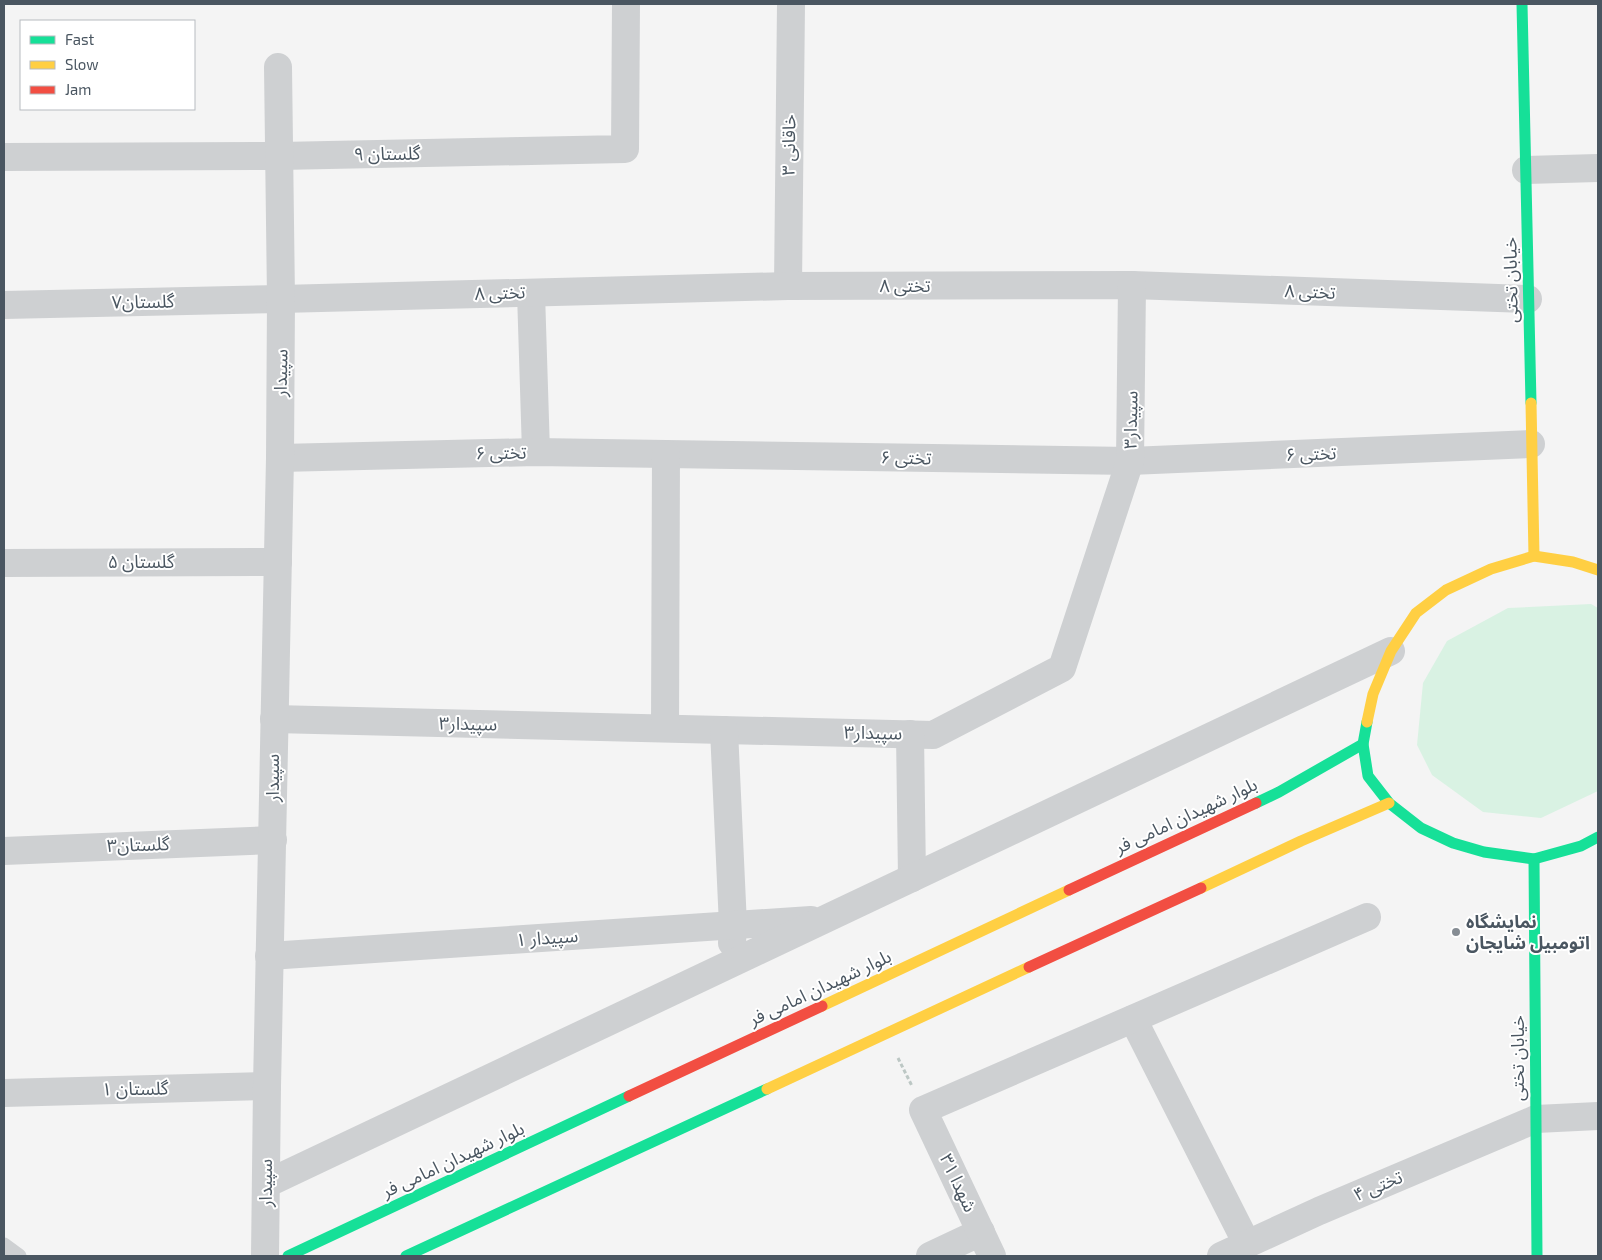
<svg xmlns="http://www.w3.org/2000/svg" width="1602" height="1260" font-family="'Exo 2','Noto Sans Arabic',sans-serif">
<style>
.green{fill:#d9f2e3}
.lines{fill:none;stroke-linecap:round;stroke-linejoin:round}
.path{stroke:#bcc7c4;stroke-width:3;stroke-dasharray:4 2.5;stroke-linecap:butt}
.lane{stroke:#ced0d2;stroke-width:15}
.street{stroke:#ced0d2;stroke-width:28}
.fast{stroke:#16e098;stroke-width:11}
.slow{stroke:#ffcf43;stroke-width:11}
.jam{stroke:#f24e42;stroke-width:11}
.poi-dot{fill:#868d94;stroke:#fff;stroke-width:2}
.labels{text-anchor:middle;stroke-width:4;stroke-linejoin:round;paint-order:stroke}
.street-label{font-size:18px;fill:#4a5661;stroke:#fff}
.poi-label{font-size:18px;font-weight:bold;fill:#4a5661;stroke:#fff;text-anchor:start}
</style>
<rect width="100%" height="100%" fill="#f4f4f4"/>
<path class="green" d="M1591 604 1598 608V791L1541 818 1483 812 1432 775 1417 745 1423 683 1447 641 1508 608Z"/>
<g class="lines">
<path class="path" d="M898 1058 912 1086"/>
<path class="lane" d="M4 1245 19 1256"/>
<g class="street">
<path d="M4 157 280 156 625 149 626 4"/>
<path d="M1526 170 1598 168"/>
<path d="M788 286 791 4"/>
<path d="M531 293 536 452"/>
<path d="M4 305 281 299 788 286 1132 285 1528 299"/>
<path d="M280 458 536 452 1130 461 1531 444"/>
<path d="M4 563 278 562"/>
<path d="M274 719 933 735 1062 668 1130 461 1132 285"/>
<path d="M665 728 666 454"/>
<path d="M724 730 733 925 732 943"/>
<path d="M910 734 912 878"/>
<path d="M4 851 273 840"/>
<path d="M269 956 811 920"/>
<path d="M1133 1019 1247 1244"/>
<path d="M4 1093 267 1086"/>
<path d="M266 1184 1391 651"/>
<path d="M265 1256 267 1086 280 458 281 299 278 67"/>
<path d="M930 1256 981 1232"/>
<path d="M992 1256 923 1110 1367 917"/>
<path d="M1221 1256 1319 1211 1536 1119 1598 1116"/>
</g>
<g class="fast">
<path d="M1522 4 1531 403"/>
<path d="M1367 722 1363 744 1368 776 1389 803 1421 828 1453 843 1484 852 1534 859 1581 846 1598 837"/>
<path d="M1256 803 1279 792 1363 744"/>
<path d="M1534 859 1537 1256"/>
<path d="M288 1256 629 1096"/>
<path d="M406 1256 767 1089"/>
</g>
<g class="slow">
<path d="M1531 403 1534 556"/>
<path d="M1367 722 1373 694 1391 651 1416 613 1446 590 1491 569 1534 556 1573 562 1598 570"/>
<path d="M1201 888 1301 841 1389 803"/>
<path d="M822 1006 1069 890"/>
<path d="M767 1089 1029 967"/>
</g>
<g class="jam">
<path d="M1069 890 1256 803"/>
<path d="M1029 967 1201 888"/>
<path d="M629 1096 822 1006"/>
</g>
</g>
<circle class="poi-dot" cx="1456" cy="932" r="5"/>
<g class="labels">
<g class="street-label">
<text transform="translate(789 145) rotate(-89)" y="6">خاقانی ۳</text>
<text transform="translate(387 154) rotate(-1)" y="6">گلستان ۹</text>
<text transform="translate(1511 280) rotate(-91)" y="6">خیابان تختی</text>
<text x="905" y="292">تختی ۸</text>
<text transform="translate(1310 292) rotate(2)" y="6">تختی ۸</text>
<text transform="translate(500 293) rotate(-2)" y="6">تختی ۸</text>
<text transform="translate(143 302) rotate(-1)" y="6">گلستان۷</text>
<text transform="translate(281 373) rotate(-89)" y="6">سپیدار</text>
<text transform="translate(1131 420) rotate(-89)" y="6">سپیدار۳</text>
<text transform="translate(501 453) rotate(-1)" y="6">تختی ۶</text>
<text transform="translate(1311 454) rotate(-2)" y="6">تختی ۶</text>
<text transform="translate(906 458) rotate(1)" y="6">تختی ۶</text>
<text x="141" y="568">گلستان ۵</text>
<text transform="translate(468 724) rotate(1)" y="6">سپیدار۳</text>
<text transform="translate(873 733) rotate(1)" y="6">سپیدار۳</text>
<text transform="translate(273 778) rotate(-90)" y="6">سپیدار</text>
<text transform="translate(1186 816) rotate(-25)" y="6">بلوار شهیدان امامی فر</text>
<text transform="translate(138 845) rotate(-2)" y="6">گلستان۳</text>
<text transform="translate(547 938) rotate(-4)" y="6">سپیدار ۱</text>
<text transform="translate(820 988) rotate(-25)" y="6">بلوار شهیدان امامی فر</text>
<text transform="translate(1518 1058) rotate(-90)" y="6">خیابان تختی</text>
<text transform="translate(135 1089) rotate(-1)" y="6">گلستان ۱</text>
<text transform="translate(453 1160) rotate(-25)" y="6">بلوار شهیدان امامی فر</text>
<text transform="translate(266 1183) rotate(-90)" y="6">سپیدار</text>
<text transform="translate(958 1183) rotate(65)" y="6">شهدا ۳۱</text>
<text transform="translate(1378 1186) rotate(-23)" y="6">تختی ۴</text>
</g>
<g class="poi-label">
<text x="1466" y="928">نمایشگاه<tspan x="1466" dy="21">اتومبیل شایجان</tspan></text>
</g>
</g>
<rect width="1602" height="1260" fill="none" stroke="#4a5661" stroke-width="10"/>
<rect x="20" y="20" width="175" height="90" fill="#ffffff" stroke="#b7bbc0"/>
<rect x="30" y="36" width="25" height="8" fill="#16e098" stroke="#b7bbc0"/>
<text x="65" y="45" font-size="15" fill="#4a5661">Fast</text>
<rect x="30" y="61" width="25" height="8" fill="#ffcf43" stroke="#b7bbc0"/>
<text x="65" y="70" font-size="15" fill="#4a5661">Slow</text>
<rect x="30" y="86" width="25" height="8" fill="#f24e42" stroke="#b7bbc0"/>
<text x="65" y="95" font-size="15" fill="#4a5661">Jam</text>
</svg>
